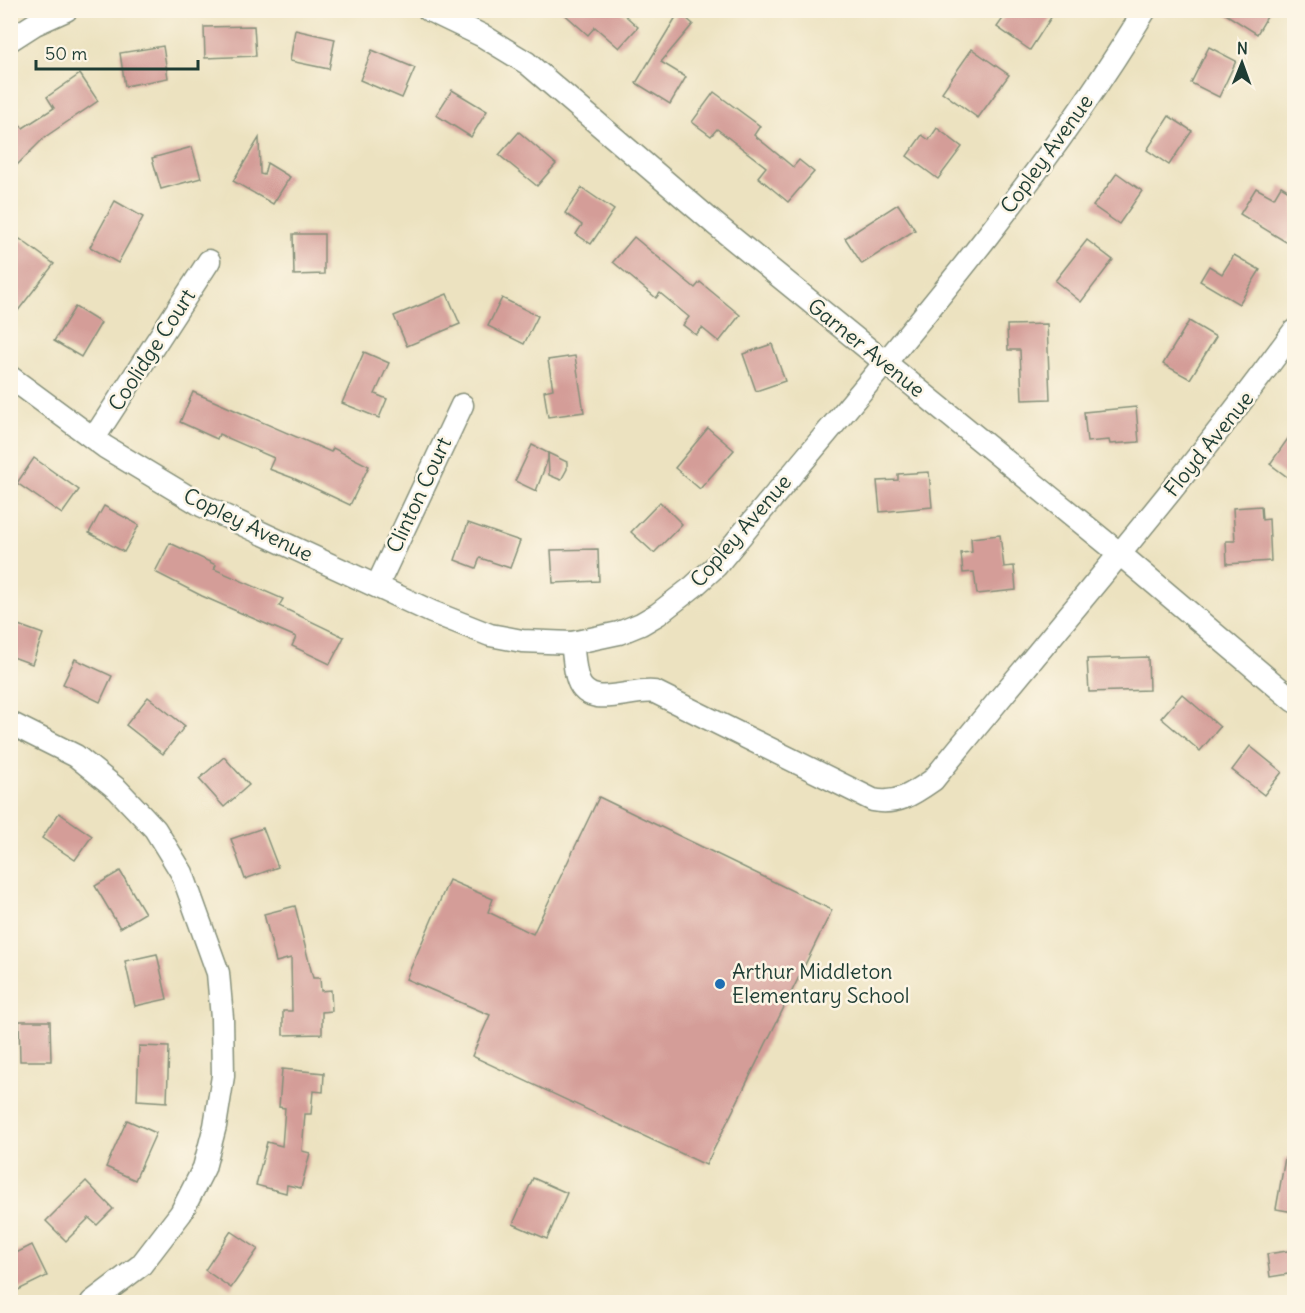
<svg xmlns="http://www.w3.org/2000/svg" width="1305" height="1313" font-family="Delius,sans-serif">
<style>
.building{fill:#d49d98}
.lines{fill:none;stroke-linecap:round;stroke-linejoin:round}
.street-casing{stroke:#86907a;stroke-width:25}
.street{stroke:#fff;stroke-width:22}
.poi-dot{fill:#1f6fb2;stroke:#fcf5e5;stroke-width:2}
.labels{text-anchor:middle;stroke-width:5;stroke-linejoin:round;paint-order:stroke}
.street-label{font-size:21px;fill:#1f3d34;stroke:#fcf5e5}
.poi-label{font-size:21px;fill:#1f3d34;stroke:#fcf5e5;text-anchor:start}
</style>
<rect width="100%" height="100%" fill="#fcf5e5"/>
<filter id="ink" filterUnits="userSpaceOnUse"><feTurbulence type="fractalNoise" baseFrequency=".0167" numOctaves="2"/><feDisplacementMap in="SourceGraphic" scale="12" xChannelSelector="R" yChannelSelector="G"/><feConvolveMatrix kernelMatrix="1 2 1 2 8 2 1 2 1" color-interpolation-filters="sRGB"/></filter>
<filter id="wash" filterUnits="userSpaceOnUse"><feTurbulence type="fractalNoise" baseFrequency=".008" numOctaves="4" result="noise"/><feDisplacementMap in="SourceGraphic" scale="24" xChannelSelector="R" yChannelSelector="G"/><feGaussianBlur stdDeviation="1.35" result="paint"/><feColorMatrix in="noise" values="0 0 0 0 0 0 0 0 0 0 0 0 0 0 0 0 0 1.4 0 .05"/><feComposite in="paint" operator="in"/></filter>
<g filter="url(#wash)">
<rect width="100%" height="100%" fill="#ece2c0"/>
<g id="blocks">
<g class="building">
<path d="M560 10H619L638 27 619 48 595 27 588 35Z"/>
<path d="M1009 10H1044L1052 16 1030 50 997 27Z"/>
<path d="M1219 10H1271L1257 34Z"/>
<path d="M679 12 693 24 661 62 686 77 670 104 636 83Z"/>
<path d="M254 26 256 56 205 58 204 27Z"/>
<path d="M295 30 335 39 329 69 290 61Z"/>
<path d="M163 46 168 78 125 86 120 53Z"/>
<path d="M1209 47 1236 61 1219 97 1191 83Z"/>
<path d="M972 49 1009 75 978 118 942 92Z"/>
<path d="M372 50 415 68 402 98 360 80Z"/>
<path d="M80 74 98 101 45 137 10 172V117L23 128 54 108 47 97Z"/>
<path d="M452 90 487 111 471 137 436 115Z"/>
<path d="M714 92 760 126 754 135 793 167 799 160 814 172 788 202 758 177 766 167 717 129 711 136 692 122Z"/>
<path d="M1169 116 1192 131 1169 165 1147 150Z"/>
<path d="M937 128 962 147 938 179 907 156 922 135 929 140Z"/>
<path d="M519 132 556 164 537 186 499 155Z"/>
<path d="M259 138 260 174 264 175 267 163 290 177 273 204 233 181Z"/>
<path d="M192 147 201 178 161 189 152 158Z"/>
<path d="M1117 173 1142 191 1119 224 1093 206Z"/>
<path d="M1281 186 1294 194V228L1286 242 1240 214 1256 188 1274 198Z"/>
<path d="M582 188 614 210 591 244 576 234 582 225 565 213Z"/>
<path d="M115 201 143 217 118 263 90 247Z"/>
<path d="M898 204 915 230 862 264 845 238Z"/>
<path d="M293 234H324V274L294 275Z"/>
<path d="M634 237 695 288 700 282 740 315 719 342 702 328 696 335 683 325 689 317 660 293 656 298 613 262Z"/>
<path d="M20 239 54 264 10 321V251Z"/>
<path d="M1087 240 1113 260 1081 302 1055 281Z"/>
<path d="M1234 255 1260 270 1239 304 1200 281 1209 266 1222 274Z"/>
<path d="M447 294 460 324 407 346 394 316Z"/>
<path d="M502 298 538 316 524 344 488 326Z"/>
<path d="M75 307 101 323 81 357 54 341Z"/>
<path d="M1189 321 1216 337 1190 379 1163 364Z"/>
<path d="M1047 324 1050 399 1022 400 1020 350H1008L1007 325Z"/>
<path d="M772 344 785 381 756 391 743 354Z"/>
<path d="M364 352 389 363 375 394 387 399 379 418 342 403Z"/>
<path d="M575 356 584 412 548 417 544 391 553 389 548 360Z"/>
<path d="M193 392 331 452 333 448 369 466 350 505 293 478 269 469 274 458 219 434 217 439 180 422Z"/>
<path d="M1136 407 1139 442 1110 444 1109 440 1087 442 1084 412Z"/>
<path d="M708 428 734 450 700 489 675 468Z"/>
<path d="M1294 430V482L1270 464Z"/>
<path d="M532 445 548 453V459L536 491 515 481Z"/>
<path d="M548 453 567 462V469L561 480 549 475Z"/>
<path d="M34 458 79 490 62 514 17 483Z"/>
<path d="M929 472 932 507 880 512 877 481 898 480V474Z"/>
<path d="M660 502 682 524 654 553 631 532Z"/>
<path d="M104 506 139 525 124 552 89 533Z"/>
<path d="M1261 506 1262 520 1269 519 1271 561 1227 564 1226 541H1235L1233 508Z"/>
<path d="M468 523 520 541 510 568 480 558 476 568 455 560Z"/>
<path d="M1000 535 1004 567 1014 566 1016 590 977 594 974 572 963 573 961 553 972 552 971 538Z"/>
<path d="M170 543 216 565 214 569 283 599 279 606 344 637 330 664 292 646 296 637 202 596 155 572Z"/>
<path d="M598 549 599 581 553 583 551 550Z"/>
<path d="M10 622 43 634 32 664 10 656Z"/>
<path d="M1148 657 1149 690 1089 692 1087 659Z"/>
<path d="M75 659 112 676 100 702 63 684Z"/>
<path d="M1182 694 1220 727 1200 751 1161 718Z"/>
<path d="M148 697 185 726 163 754 126 725Z"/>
<path d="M1250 746 1282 772 1264 795 1232 770Z"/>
<path d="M224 757 249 785 224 807 199 779Z"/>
<path d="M599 797 832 910 706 1165 472 1056 490 1015 406 979 449 880 493 899 488 912 533 934Z"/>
<path d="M59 813 92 836 75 860 42 838Z"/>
<path d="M263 828 278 867 245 879 231 839Z"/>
<path d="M120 871 145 913 120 928 95 886Z"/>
<path d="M295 906 313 978H320L321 991 331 990 332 1011 322 1012V1034L283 1035V1011H292L291 958 276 962 264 914Z"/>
<path d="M157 954 167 999 135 1006 125 961Z"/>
<path d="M19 1021H50L51 1061H20Z"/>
<path d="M139 1046 169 1047 167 1102 137 1100Z"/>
<path d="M282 1069 324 1073 323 1092 313 1091 311 1114H305L302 1151 310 1153 301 1188 287 1185 286 1193 256 1185 267 1142 282 1146 285 1108 279 1107Z"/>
<path d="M127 1120 156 1133 135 1180 106 1167Z"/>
<path d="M1285 1158H1294V1212L1276 1209Z"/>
<path d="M533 1178 567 1193 547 1239 513 1224Z"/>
<path d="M86 1181 113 1209 97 1225 89 1218 66 1241 46 1221Z"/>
<path d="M231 1231 258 1249 231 1288 205 1270Z"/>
<path d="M32 1245 47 1276 10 1294V1256Z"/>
<path d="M1294 1250V1273L1270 1277 1267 1254Z"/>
</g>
</g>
</g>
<g filter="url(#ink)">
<use href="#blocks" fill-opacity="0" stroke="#86907a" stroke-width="1.5"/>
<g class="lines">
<g class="street-casing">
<g id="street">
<path d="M429 10 483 36 527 63 715 224 1120 554 1294 701"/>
<path d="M10 40 35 24 66 10"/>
<path d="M10 377 105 447 203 506 432 612 490 635 522 641 572 643 619 633 641 624 658 614 694 586 716 566C864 385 1023 211 1145 10"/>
<path d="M94 438 209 261"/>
<path d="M377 586 462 405"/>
<path d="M572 643C574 655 574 669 578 680 589 711 631 688 655 692L873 800C897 805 913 794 933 780 1054 631 1181 486 1294 331"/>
<path d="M10 723 76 756 117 789 155 829 182 873 218 973 222 1018 223 1076 215 1126 204 1168 181 1213 141 1265 92 1302"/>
</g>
</g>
<use href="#street" class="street"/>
</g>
</g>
<circle class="poi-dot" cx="720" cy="984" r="6"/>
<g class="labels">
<g class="street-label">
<text transform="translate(1047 154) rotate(-54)" y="7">Copley Avenue</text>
<text transform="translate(866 348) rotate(39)" y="7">Garner Avenue</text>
<text transform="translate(152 350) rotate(-57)" y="7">Coolidge Court</text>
<text transform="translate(1209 444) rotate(-51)" y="7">Floyd Avenue</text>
<text transform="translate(419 495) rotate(-65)" y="7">Clinton Court</text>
<text transform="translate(248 525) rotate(26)" y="7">Copley Avenue</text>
<text transform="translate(741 531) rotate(-49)" y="7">Copley Avenue</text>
</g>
<g class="poi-label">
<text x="732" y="979">Arthur Middleton<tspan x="732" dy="24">Elementary School</tspan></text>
</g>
</g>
<rect width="1305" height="1313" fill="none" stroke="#fcf5e5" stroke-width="36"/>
<g transform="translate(1242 63) rotate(1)" stroke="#fcf5e5" stroke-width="4.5" paint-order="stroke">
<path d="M0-4.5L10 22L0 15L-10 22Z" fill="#1f3d34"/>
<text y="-9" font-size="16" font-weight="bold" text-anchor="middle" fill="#1f3d34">N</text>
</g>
<path d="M36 60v9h162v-9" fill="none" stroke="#1f3d34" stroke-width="3"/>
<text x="45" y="60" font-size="18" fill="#1f3d34" stroke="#fcf5e5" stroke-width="4.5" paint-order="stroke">50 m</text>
</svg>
